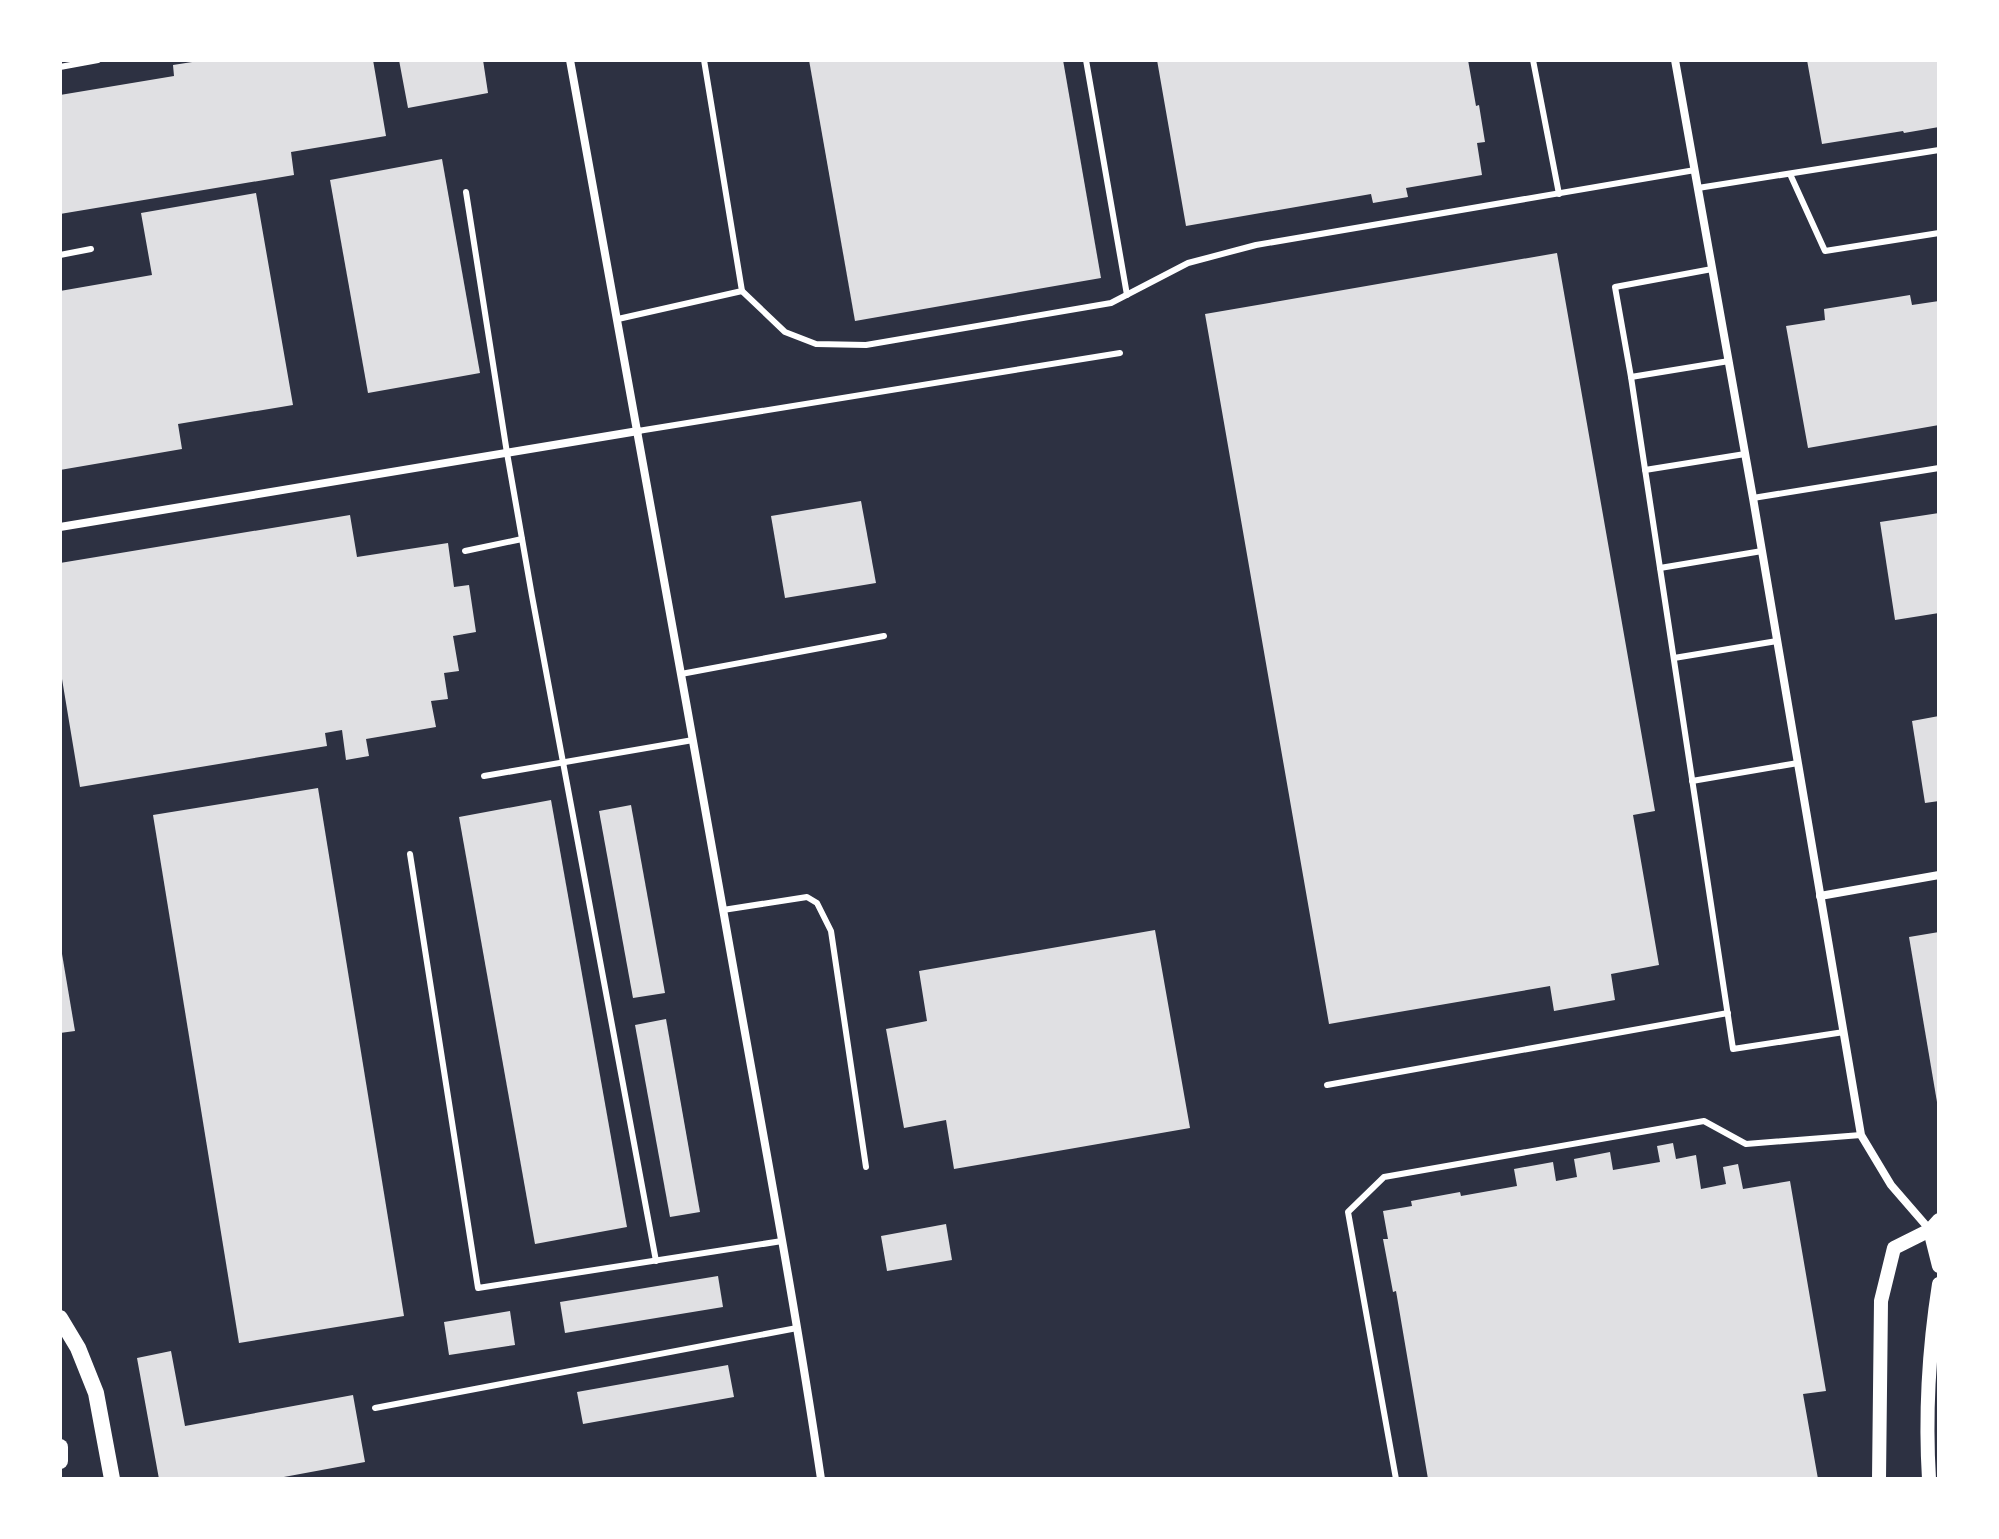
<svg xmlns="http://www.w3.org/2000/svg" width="1999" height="1539" font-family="Literata,serif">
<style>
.building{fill:#e0e0e3}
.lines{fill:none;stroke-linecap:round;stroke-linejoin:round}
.service{stroke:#fff;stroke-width:6}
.minor{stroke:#fff;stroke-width:8}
.tertiary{stroke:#fff;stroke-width:14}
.secondary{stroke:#fff;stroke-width:16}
</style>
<rect width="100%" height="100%" fill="#2d3142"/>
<g class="building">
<path d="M205 60H373L386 136 291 152 294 175 60 214V95L174 76 173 65Z"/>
<path d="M399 60H483L488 93 408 108Z"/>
<path d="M809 60H1063L1101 278 855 321Z"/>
<path d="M1157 60H1468L1476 106 1479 105 1485 142 1477 143 1482 175 1406 188 1408 197 1373 203 1371 194 1186 226Z"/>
<path d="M1807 60H1939V127L1904 133 1903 131 1822 144Z"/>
<path d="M442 159 480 373 368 393 330 180Z"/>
<path d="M256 193 293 405 178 424 182 449 60 470V291L152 275 141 213Z"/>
<path d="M1557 253 1655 811 1633 815 1659 965 1611 974 1615 1000 1554 1011 1550 986 1329 1024 1205 314Z"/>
<path d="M1910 295 1912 305 1939 301V425L1808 448 1786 326 1825 320 1824 309Z"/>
<path d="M861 501 876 583 785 598 771 516Z"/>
<path d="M1939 513V613L1895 620 1880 522Z"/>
<path d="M350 515 357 557 448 543 454 587 469 585 476 632 453 636 459 671 444 673 448 699 431 701 436 727 366 739 369 756 346 760 342 730 325 733 327 746 80 787 62 679 60 680V563Z"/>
<path d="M1939 716V801L1925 803 1912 721Z"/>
<path d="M318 788 404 1316 239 1343 153 815Z"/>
<path d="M551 800 627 1227 535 1244 459 817Z"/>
<path d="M631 805 665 993 633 998 599 811Z"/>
<path d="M1155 930 1190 1128 954 1169 946 1120 904 1128 886 1029 927 1021 919 971Z"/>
<path d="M1939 932V1102H1937L1909 937Z"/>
<path d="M62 954 75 1031 60 1033V955Z"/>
<path d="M666 1019 700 1212 670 1217 635 1025Z"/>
<path d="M1673 1143 1676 1159 1696 1155 1701 1189 1726 1184 1723 1167 1738 1164 1743 1189 1790 1181 1826 1391 1803 1394 1818 1479H1428L1396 1291 1393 1292 1383 1239H1388L1383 1211 1412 1206 1411 1201 1460 1192 1461 1196 1517 1186 1514 1169 1553 1162 1556 1181 1577 1177 1574 1159 1610 1152 1613 1170 1660 1162 1657 1146Z"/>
<path d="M946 1224 952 1260 887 1271 881 1236Z"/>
<path d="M718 1276 723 1307 565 1333 560 1302Z"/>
<path d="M510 1311 515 1345 449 1355 444 1322Z"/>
<path d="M171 1351 185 1426 353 1395 365 1462 273 1479H159L137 1358Z"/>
<path d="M728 1365 734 1397 583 1424 577 1392Z"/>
</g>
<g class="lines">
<g class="service">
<path d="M1086 60 1127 295"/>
<path d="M1533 60 1559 194"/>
<path d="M60 67 98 60"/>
<path d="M1790 174 1825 251 1939 233"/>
<path d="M1698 188 1939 150"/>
<path d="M466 192 507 453 532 596 656 1261"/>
<path d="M60 255 91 249"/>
<path d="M1712 269 1615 287 1631 377 1733 1049 1844 1032"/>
<path d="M742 291 785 332 816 344 866 345 1111 303 1188 263 1256 245 1695 170"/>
<path d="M618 319 742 291 704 60"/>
<path d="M1631 377 1729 361"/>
<path d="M638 431 1120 353"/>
<path d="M1645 470 1745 454"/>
<path d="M1753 498 1939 468"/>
<path d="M465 551 522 539"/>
<path d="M1660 568 1762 551"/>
<path d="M1674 658 1777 641"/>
<path d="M681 674 884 636"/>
<path d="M484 776 693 740"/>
<path d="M1692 781 1798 763"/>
<path d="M410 854 478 1288 782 1241"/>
<path d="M723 910 807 897 817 903 831 931 866 1167"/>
<path d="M1327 1085 1728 1013"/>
<path d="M375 1408 797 1328"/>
<path d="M1396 1479 1348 1212 1384 1177 1704 1121 1746 1144 1861 1135"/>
</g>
<g class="minor">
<path d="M570 60C623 345 673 630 724 915 757 1103 793 1290 821 1479"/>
<path d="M1675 60 1753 498 1861 1135 1891 1185 1930 1230"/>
<path d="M60 527 638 431"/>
<path d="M1820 896 1939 875"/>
</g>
<g class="tertiary">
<path d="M1930 1230 1939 1266"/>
<path d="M1879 1479 1881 1301 1894 1248 1930 1230 1939 1220"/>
<path d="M1929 1479C1925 1414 1929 1348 1939 1284"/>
</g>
<g class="secondary">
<path d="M60 1318 78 1348 96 1393 112 1479"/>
<path d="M60 1447V1461"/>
</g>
</g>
<rect width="1999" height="1539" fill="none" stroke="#ffffff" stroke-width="124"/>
</svg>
